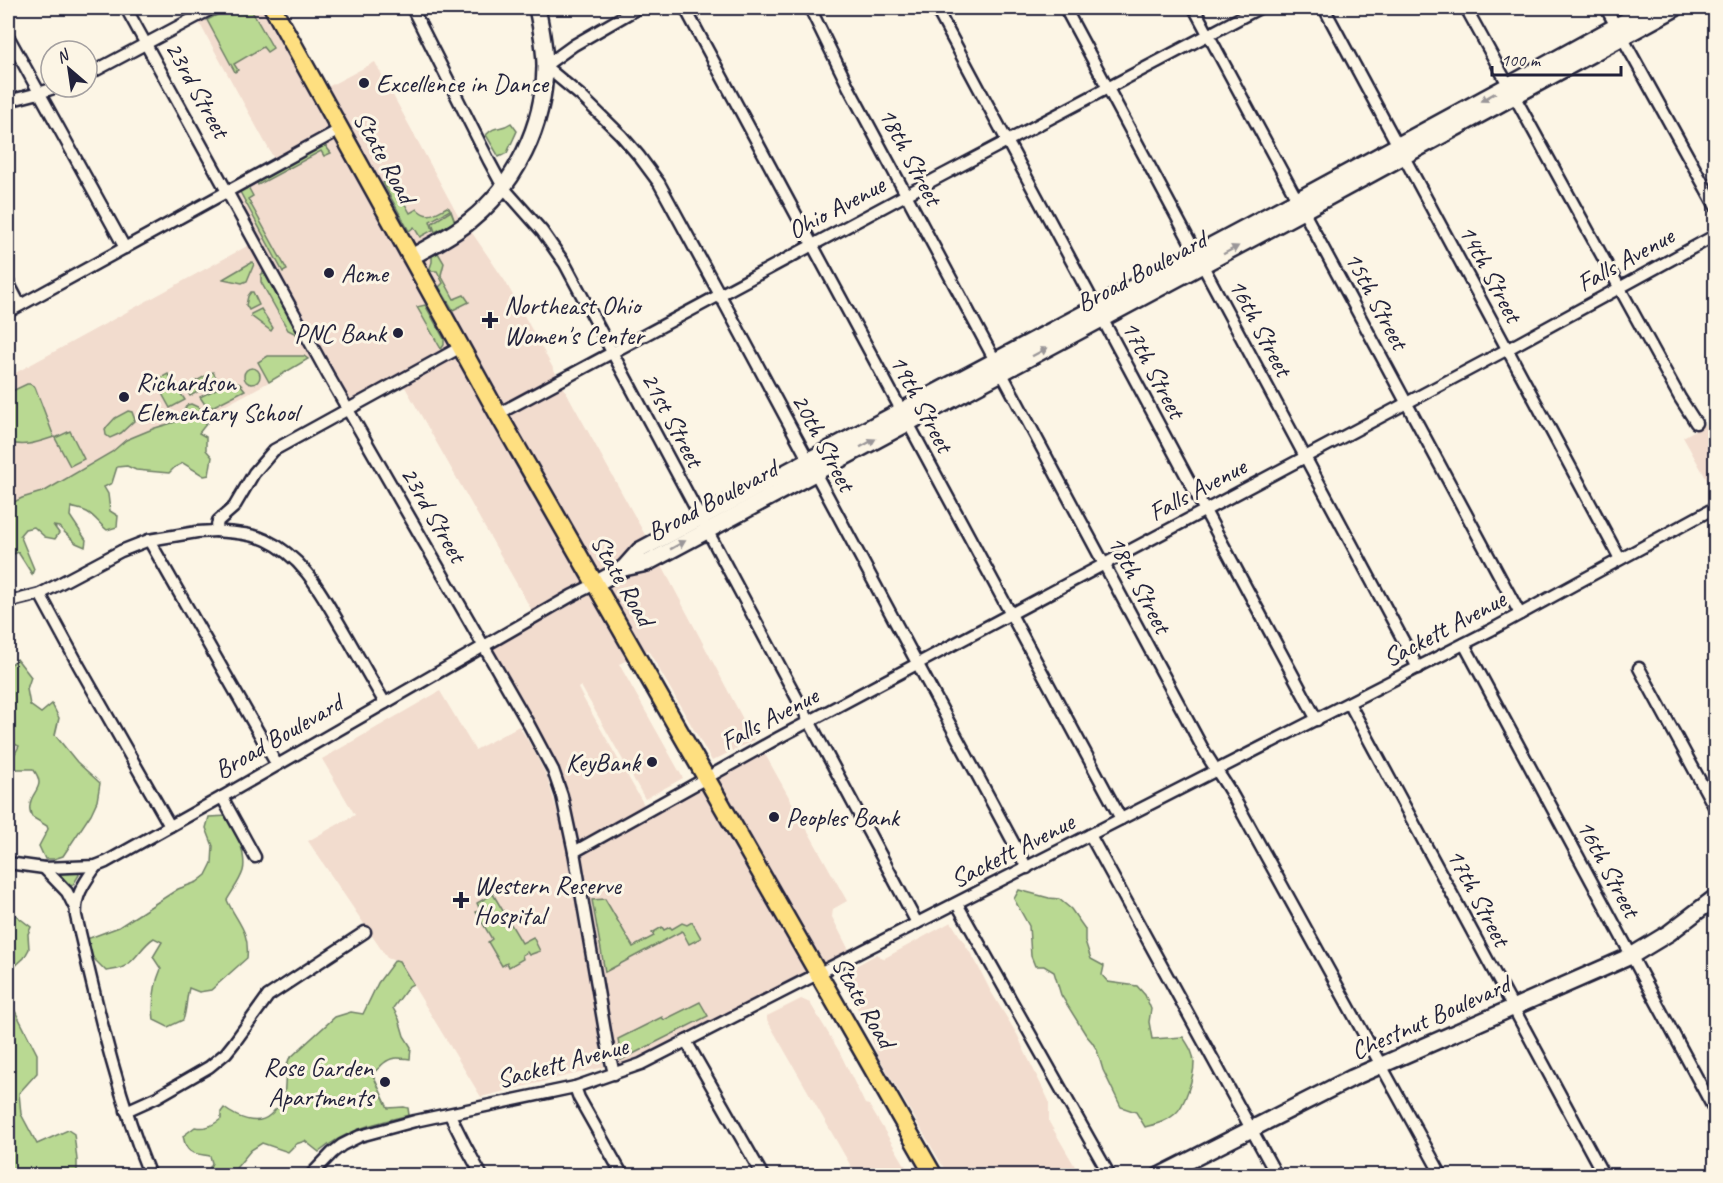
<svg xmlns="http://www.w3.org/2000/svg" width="1723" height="1183" font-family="Caveat,sans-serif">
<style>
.built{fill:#f2dcce}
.green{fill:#b9d992;stroke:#6e7e66;stroke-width:1.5}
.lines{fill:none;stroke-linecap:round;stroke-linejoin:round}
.street-casing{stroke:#22223b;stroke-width:15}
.secondary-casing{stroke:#22223b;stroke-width:20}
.primary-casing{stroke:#22223b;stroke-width:21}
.street{stroke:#fcf5e5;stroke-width:10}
.secondary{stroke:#fcf5e5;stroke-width:15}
.primary{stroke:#fedf80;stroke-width:16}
.oneway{fill:#9a9698}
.poi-dot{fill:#22223b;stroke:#fcf5e5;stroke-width:2}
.labels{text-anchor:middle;stroke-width:6;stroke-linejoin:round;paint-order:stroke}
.poi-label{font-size:26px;fill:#22223b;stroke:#fcf5e5;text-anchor:start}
.street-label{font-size:26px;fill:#22223b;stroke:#fcf5e5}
</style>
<rect width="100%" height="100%" fill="#fcf5e5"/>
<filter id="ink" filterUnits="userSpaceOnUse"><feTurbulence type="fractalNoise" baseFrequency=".0167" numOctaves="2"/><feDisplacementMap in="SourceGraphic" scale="12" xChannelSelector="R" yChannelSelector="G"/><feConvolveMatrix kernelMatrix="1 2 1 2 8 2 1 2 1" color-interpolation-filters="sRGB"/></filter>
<g filter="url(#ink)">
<g class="built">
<path d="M197 8H287L277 13 320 91 375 62 463 225 466 224 505 281 660 562 754 740 712 761 648 650 619 664 683 778 645 799 581 686 578 688 582 696 647 810 761 747 847 901 833 909 832 917 852 956 614 1074 562 796 484 646 535 616 401 380 348 409 228 191 277 164 196 17 200 14Z"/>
<path d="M251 244 312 357 269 382 8 522V377Z"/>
<path d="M1715 419V494L1683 437Z"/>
<path d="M440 691 475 750 519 726 533 749 547 777 562 827 604 1067 481 1097 399 962 387 958 308 841 355 815 322 759Z"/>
<path d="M951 922 976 962 990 990 1018 1036 1025 1052 1049 1101V1122L1080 1175H948L878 1056 864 1019 843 984 842 977 845 972 877 954 883 959Z"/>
<path d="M801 999 810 1003 839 1051 865 1104 869 1105 911 1175H856L767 1020V1016Z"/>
</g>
<g class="green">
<path d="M231 8H250L273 48 267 52 263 47 234 64 238 70 235 72 207 20Z"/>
<path d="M511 123 517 131 507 153 499 157 486 135C496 124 500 131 511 123Z"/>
<path d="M324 144 331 153 324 156 321 151 258 185 257 181Z"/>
<path d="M390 177 410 213 417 209C428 220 435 213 447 207L449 208 450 210 430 221 433 230 420 237 414 227 409 231 383 183Z"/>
<path d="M247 185 253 196 248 199 287 270 283 272 239 190Z"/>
<path d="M451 211 455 222 435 232 432 223Z"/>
<path d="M438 253 444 263 441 275 454 299 464 295 469 302 453 310 439 287 443 283 437 271H431L430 268 432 262V256Z"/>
<path d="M252 262 254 264 247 281 242 283 223 279Z"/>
<path d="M265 270 299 333 296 334 288 330 261 282V275Z"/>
<path d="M251 292H253L259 305 249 310 246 305 248 296Z"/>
<path d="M425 305 444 339V345L441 349 417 307Z"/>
<path d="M261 309 273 328 271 331 251 316V314Z"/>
<path d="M268 356H304L308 359 269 382 258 362Z"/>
<circle cx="252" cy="376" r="8"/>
<path d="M213 372 218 381 190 396 185 387Z"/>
<path d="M168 374 185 400 170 408 155 381Z"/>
<path d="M232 381 240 384 245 390 208 409 200 397Z"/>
<path d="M27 384H30L35 387 54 437C38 442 24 448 8 442V393Z"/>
<path d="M191 404 202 409V412L196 417 205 419 207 423 199 433 206 437V450L212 457 209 475 204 476 183 463 175 467 169 473 136 470 127 466 117 467 112 483 104 487 108 494 110 511 118 516 117 527 107 530C100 525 95 516 87 512 81 509 76 509 71 507L70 516 86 540 85 547 76 543 59 527 54 526 59 533 55 539 45 537 34 527 25 529 20 535 34 569 32 574 18 552 14 554 8 547V505L22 498 45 491 112 452 126 440 155 428 192 417 185 415 182 413 187 405Z"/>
<path d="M128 411 132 412 135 420 121 433 110 438 106 435 105 429 115 418Z"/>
<path d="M70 431 84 459 70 466 55 438Z"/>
<path d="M17 659 31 677 27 689 30 705 41 713 52 704 59 718 55 735 77 762 100 783 97 801 91 814 63 856 54 859H45L39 846 48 829 47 826 32 817C31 815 29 808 30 806 30 791 48 788 33 769H15L10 763 19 746 8 741V667Z"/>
<path d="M228 816C236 828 247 857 243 871 240 881 232 891 227 900 237 923 250 930 247 958L211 990 199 992 189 988C186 999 187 1009 183 1020L168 1027 154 1020C152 1003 154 985 161 969L153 957 162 942 154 938C141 946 135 963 121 968 116 970 111 970 106 971L89 954 87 939 119 927 178 889 197 882 206 875 212 863 213 846 206 828 209 817Z"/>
<path d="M78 871 79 875 73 885 70 886 58 872Z"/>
<path d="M1019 890 1049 898 1059 899 1071 909 1085 929V941L1091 959 1104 966 1102 975 1108 982 1137 986 1145 995 1151 1009 1149 1022 1152 1039 1183 1037C1188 1045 1194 1053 1194 1063 1194 1076 1185 1106 1175 1114 1166 1122 1156 1124 1145 1127L1136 1112 1121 1107 1103 1070 1097 1050 1092 1042 1086 1035 1061 995 1054 972 1044 966H1035L1031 956 1029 926 1014 899Z"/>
<path d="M493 894 522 943 533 937 540 951 529 955 527 952 522 955 523 959 509 967 507 963 502 966 488 942 492 939 476 912 480 910 477 903Z"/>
<path d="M605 899 633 947 654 936 652 933 662 927 664 930 670 927 672 929 682 923 687 925 692 922 701 938 689 944 682 931 605 972 592 900Z"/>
<path d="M14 914 31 927 28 934 29 949 24 958 11 970 13 1007 37 1054V1073L19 1093 21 1114 37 1144 68 1130 74 1134 77 1160V1175H8V920Z"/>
<path d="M395 960 399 961 413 984 409 986 393 1008 399 1019 404 1036 411 1047 410 1059C400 1058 392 1056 384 1063 379 1067 378 1070 372 1073L388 1108 404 1107 408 1108 409 1115C375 1123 346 1130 319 1152L305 1141 296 1144 288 1152 262 1143 251 1150 232 1173V1175H206L212 1163 210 1156C192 1153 187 1155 183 1136L195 1127C205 1129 212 1126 221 1119V1112L224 1108C236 1117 257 1127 270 1115 275 1111 278 1105 284 1102L286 1068 289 1059 335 1017 351 1012 363 1014 378 983Z"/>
<path d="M700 1002 708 1016 621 1060 618 1039 662 1017 664 1020Z"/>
</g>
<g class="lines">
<g class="street-casing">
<g id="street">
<path d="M126 8 328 375 529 725 553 770 562 796 574 852 607 1043 614 1074"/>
<path d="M412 8 489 161 503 187 542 231 565 264 917 923"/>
<path d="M638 8 574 45 545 66 581 96 621 135 639 156 659 183 720 295 1027 868"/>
<path d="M685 8 1121 819"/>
<path d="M810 8 849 88 1202 747C1212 765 1224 780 1234 798L1442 1176"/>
<path d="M936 8 1317 720"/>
<path d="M1065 8 1418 668"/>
<path d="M1194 8 1520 614"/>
<path d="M1324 8 1620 559"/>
<path d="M1466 8 1680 398 1696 423"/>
<path d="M1606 8 1716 207"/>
<path d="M8 36 125 248"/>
<path d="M87 75 213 8"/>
<path d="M8 101 39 93 57 87"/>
<path d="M8 282 20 305"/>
<path d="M8 312 341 129"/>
<path d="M498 414 941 176 1259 8"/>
<path d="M216 531C233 533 250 533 266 540 305 558 322 595 343 630 357 654 370 678 385 703"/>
<path d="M149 540 277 765"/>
<path d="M40 594 79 666 170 826"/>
<path d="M8 602 40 594 121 551 149 540 197 532 216 531 218 521 234 507 254 473 274 450 461 347"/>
<path d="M1464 644 1716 1113"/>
<path d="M1639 668 1716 810"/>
<path d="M1349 703 1604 1176"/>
<path d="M222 797 255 857"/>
<path d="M1090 835 1277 1176"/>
<path d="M574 852 778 738 1506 350 1716 235"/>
<path d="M8 863 44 868 96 866 106 862 222 797 571 596 595 584"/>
<path d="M96 866C85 882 74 896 76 916 97 1004 116 1092 150 1176"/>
<path d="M44 868 67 892 75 908"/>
<path d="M957 904 1110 1176"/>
<path d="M686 1041 763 1176"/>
<path d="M575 1087 579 1098 623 1176"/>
<path d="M126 1111 157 1097 209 1067 226 1053 234 1043 268 996 365 932"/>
<path d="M450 1115 465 1145 482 1176"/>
<path d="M310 1176 332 1153 342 1145 360 1136 415 1121 575 1087 641 1064 1491 630 1716 507"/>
</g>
</g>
<g class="secondary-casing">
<g id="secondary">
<path d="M411 257C431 246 453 235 470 221 516 184 544 126 545 67 545 48 541 27 537 8"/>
<path d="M624 568 640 550 1297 200 1509 85 1649 8"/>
<path d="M595 584 624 568 647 563 1303 211 1676 8"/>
<path d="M1159 1176 1352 1078 1631 956 1669 933 1716 897"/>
</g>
</g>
<g class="primary-casing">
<path id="primary" d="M273 8 498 414 934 1176"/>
</g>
<use href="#street" class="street"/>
<use href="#secondary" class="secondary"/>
<use href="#primary" class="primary"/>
</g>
<defs><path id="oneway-solid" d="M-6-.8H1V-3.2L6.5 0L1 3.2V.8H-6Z" transform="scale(1.5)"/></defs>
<g class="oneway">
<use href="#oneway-solid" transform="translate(1488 97) rotate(151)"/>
<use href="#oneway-solid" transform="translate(1231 250) rotate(-28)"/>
<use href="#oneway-solid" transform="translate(1040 352) rotate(-28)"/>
<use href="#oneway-solid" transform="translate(868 443) rotate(-28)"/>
<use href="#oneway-solid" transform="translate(678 545) rotate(-29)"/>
</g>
</g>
<g class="poi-dot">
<circle cx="364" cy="83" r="6"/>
<circle cx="329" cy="273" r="6"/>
<path d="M487 311h6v6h6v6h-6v6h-6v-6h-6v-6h6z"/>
<circle cx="398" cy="333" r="6"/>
<circle cx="124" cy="397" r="6"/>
<circle cx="652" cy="762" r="6"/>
<circle cx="774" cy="817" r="6"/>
<path d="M458 891h6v6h6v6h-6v6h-6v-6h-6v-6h6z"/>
<circle cx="385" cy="1082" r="6"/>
</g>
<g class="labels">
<g class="poi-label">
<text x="376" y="92">Excellence in Dance</text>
<text x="341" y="282">Acme</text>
<text x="504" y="314">Northeast Ohio<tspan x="504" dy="30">Women's Center</tspan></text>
<text x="386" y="342" text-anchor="end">PNC Bank</text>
<text x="136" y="391">Richardson<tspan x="136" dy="30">Elementary School</tspan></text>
<text x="640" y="771" text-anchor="end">KeyBank</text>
<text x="786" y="826">Peoples Bank</text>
<text x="474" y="894">Western Reserve<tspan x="474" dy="30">Hospital</tspan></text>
<text x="373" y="1076" text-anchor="end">Rose Garden<tspan x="373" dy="30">Apartments</tspan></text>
</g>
<g class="street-label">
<text transform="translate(198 89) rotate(61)" y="9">23rd Street</text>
<text transform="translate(911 156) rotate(62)" y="9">18th Street</text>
<text transform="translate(385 157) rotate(61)" y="9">State Road</text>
<text transform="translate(836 207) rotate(-28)" y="9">Ohio Avenue</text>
<text transform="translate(1625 259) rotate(-29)" y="9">Falls Avenue</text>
<text transform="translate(1141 271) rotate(-28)" y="9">Broad Boulevard</text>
<text transform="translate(1491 273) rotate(62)" y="9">14th Street</text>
<text transform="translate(1377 300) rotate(62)" y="9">15th Street</text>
<text transform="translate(1261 327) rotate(62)" y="9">16th Street</text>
<text transform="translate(1154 369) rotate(62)" y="9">17th Street</text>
<text transform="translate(922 403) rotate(62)" y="9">19th Street</text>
<text transform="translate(673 419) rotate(62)" y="9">21st Street</text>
<text transform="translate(824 442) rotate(62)" y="9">20th Street</text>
<text transform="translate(1197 489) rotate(-28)" y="9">Falls Avenue</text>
<text transform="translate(712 500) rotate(-28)" y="9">Broad Boulevard</text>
<text transform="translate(434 514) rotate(60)" y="9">23rd Street</text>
<text transform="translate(623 580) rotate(60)" y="9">State Road</text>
<text transform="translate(1140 584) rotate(62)" y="9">18th Street</text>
<text transform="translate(1444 628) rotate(-28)" y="9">Sackett Avenue</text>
<text transform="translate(769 718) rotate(-28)" y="9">Falls Avenue</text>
<text transform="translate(278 736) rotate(-30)" y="9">Broad Boulevard</text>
<text transform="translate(1012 850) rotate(-27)" y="9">Sackett Avenue</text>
<text transform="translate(1609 868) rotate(62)" y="9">16th Street</text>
<text transform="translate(1479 897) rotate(62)" y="9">17th Street</text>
<text transform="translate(864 1002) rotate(60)" y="9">State Road</text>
<text transform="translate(1430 1017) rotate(-24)" y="9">Chestnut Boulevard</text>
<text transform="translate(562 1062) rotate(-15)" y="9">Sackett Avenue</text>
</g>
</g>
<rect width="1723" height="1183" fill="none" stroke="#fcf5e5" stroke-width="30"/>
<rect x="15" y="15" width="1693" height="1153" fill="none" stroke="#22223b" stroke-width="2" filter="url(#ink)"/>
<g transform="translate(69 69) rotate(331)"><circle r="28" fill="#fcf5e5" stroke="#a5a1a1" stroke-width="1.5"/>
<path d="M0-4.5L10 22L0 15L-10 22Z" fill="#22223b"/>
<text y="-9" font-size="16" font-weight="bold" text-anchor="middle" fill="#22223b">N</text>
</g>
<path d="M1492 66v9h129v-9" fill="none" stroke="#22223b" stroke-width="3"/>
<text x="1501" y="66" font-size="18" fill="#22223b" stroke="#fcf5e5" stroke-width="4.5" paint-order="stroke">100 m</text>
</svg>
